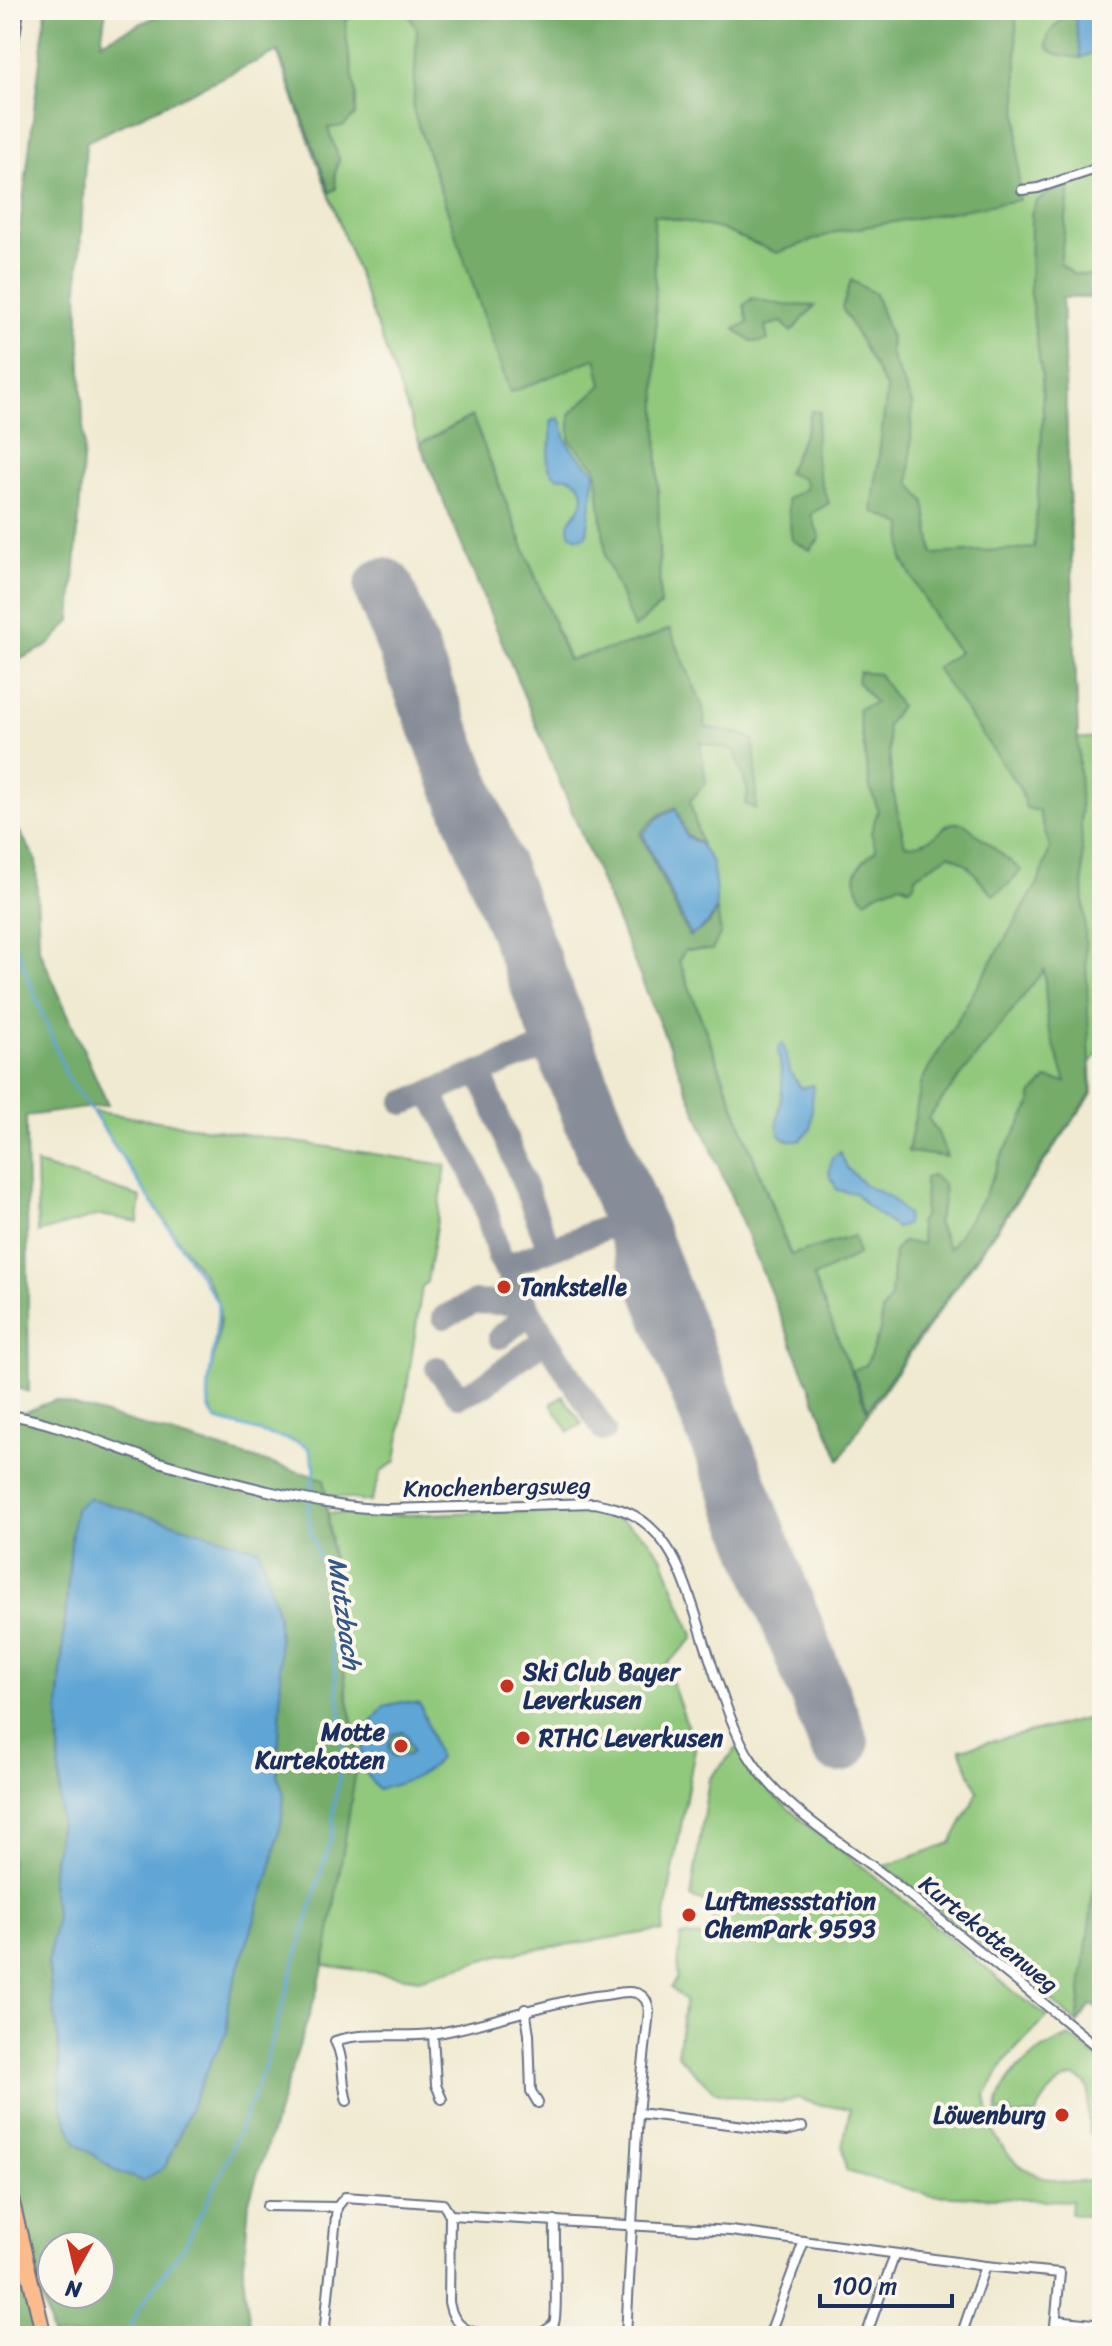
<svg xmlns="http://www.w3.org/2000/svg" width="1112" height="2346" font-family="Sriracha,sans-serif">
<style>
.green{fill:#90c87b;stroke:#567c6c;stroke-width:2}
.forest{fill:#74ac6b;stroke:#486e64;stroke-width:2;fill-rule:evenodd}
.water{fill:#5fa5d5;stroke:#3d6a9a;stroke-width:2;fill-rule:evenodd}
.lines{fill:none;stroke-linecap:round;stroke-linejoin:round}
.stream{stroke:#5fa5d5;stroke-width:3}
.taxiway{stroke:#868c98;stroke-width:24}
.runway{stroke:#868c98;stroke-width:60}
.street-casing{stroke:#667086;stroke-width:12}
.highway-casing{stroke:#667086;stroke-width:18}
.street{stroke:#fff;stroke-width:8}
.highway{stroke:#fbbb8d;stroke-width:14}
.poi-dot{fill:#c8321e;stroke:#fbf7ec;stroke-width:3}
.labels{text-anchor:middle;stroke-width:8;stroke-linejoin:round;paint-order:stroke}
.poi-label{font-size:24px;font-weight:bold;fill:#1b2f5e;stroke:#fbf7ec;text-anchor:start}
.street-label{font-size:24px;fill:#1b2f5e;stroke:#fbf7ec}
.water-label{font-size:26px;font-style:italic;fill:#335888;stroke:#fbf7ec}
</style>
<rect width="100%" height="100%" fill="#fbf7ec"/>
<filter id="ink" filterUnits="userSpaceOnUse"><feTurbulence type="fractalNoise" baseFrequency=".0125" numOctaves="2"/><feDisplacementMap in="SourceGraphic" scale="16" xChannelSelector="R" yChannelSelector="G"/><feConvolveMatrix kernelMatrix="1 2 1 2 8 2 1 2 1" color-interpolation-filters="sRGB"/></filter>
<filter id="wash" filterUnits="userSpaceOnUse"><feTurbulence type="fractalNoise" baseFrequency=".006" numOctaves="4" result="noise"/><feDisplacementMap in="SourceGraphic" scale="32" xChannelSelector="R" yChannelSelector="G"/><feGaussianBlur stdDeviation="1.8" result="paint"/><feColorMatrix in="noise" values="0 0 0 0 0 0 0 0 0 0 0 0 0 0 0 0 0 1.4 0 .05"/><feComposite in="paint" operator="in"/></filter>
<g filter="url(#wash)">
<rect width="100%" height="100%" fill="#f0ead1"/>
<g class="green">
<path d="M366 10H1102V298H1062L1078 738 1102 739V1048L1091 1063 1092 1094 868 1413 813 1277 858 1255 854 1237 791 1255 679 960 685 950H712L716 911 709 924 689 937C609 767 541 591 472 416L420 444 277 52Z"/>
<path d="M92 1111 446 1165 427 1282 422 1287 396 1461 381 1472 371 1502 313 1493 315 1468 309 1448 297 1442 217 1420C192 1392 230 1334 217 1301 209 1279 191 1258 178 1239 149 1197 119 1155 92 1111Z"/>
<path d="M36 1164 141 1197 138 1222 100 1215 38 1233Z"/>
<path d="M563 1396 582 1424 569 1432 551 1404Z"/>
<path d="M507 1511 607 1513 637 1530 648 1539 663 1559 694 1638 666 1665 695 1748 662 1932 656 1931 500 1955 419 1979 323 1965 328 1945 354 1728 346 1690 328 1513 411 1515Z"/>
<path d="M1102 1715V1821L1077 2024 1009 1960 990 1953 885 1866 951 1843 978 1792 960 1749Z"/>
<path d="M738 1747 772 1794 807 1825 870 1872 1023 1999 1048 2016 1008 2057 986 2095C988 2106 989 2122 994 2132 1013 2175 1059 2189 1102 2179V2218L1070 2214 1071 2201 930 2195 846 2171 843 2144 850 2109 815 2104 798 2098 781 2103 726 2095 714 2091 677 2055 685 2000 671 1988 677 1979 681 1936 711 1937 714 1906 691 1897 709 1779Z"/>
<path d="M1070 2036 1102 2062V2133L1088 2134V2089L1085 2083 1075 2077C1054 2080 1042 2101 1033 2119L1030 2115 1012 2117 1010 2110 997 2113C998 2075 1039 2048 1070 2036Z"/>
</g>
<g class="forest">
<path d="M46 10H106L101 42 170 10H367L346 20C344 53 360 84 355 115L343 126 328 128 339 159 335 174 336 189 330 192 278 51 86 142 78 290 84 447 71 621 48 646 10 664V481L12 466 10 435V310Z"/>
<path d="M406 10H1016L1019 200 836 232 777 253 720 229 654 215 660 606 634 628 606 558 596 467 570 441V414L602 385 596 358 510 393 413 110 417 30Z"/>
<path d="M1070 10H1082L1076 18 1081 58C1059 56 1032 53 1056 25 1061 20 1066 16 1070 10Z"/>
<path d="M1066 184 1070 188 1060 263 1073 274 1102 277V297L1062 298 1091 1094 868 1409 852 1370 866 1365 880 1331 882 1311 891 1297 894 1252 902 1242 922 1244 919 1223 924 1215 925 1178 933 1176 943 1184 944 1198 937 1223 949 1249 984 1197 999 1161 1031 1105V1095L1047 1079 1066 1082 1048 1027 1044 970 928 1118 938 1133 947 1157 908 1152 922 1080 1038 883 1050 848 1039 811 1026 808 1020 789 936 668 959 652 942 631 902 559 903 525 872 511 887 390 842 308 851 280 875 294 891 338 890 353 912 403 910 483 925 502 933 554 1034 548 1043 415 1042 379 1030 293 1031 214 1036 201Z"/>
<path d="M752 298 784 305 815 306 791 332 782 322 765 326 768 340C753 346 746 338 735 329L748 323 744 305Z"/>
<path d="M811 411 820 412C812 449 814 468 829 503L811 514 820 538 810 550 792 540 787 499 806 488 803 479 787 473 807 428Z"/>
<path d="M472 416 568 660 643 640 670 629 703 707 705 727C721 732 739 731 753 739L756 766V809L745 804 748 792 735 751 700 742 706 782 690 801 701 844 686 834 676 807 659 815 640 833 689 937 709 924 717 910 721 933 712 950H685L679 960 790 1255 854 1236 858 1255 813 1277 868 1413 840 1460 420 444Z"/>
<path d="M859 672 879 674 900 706 887 725 892 786 905 845C913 845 924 843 931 838 945 829 948 818 966 825L1021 870 1008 885 993 895 967 865 950 854 916 876 914 884 910 888 900 884 881 891 865 900C847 878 856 865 876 850L871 832 878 810 870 787 858 709 875 703 857 681Z"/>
<path d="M10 816 36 859 39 949 108 1105 26 1116 29 1392 10 1386Z"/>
<path d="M55 1400 324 1479 346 1690 354 1728 357 1764 328 1945 318 1988 249 2201 243 2275 251 2332 361 2336H52L10 2166V1418ZM174 1525 259 1549 278 1616 281 1702 277 1775 284 1794 282 1817 270 1872 228 2002 227 2033 211 2061 165 2167 116 2171 99 2157 62 2109 58 2039 48 1963 56 1920 51 1881 60 1823 59 1698 72 1531ZM52 2246H100V2294H52Z"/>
<path d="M403 1732 407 1735 412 1750 409 1755 394 1757 389 1750 390 1740 394 1734Z"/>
<path d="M1102 1821V2009L1091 2005 1077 2024Z"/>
<path d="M10 2234 34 2334 35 2336H10Z"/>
</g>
<g class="water">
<path d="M1082 10H1102V55L1091 53 1081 58 1075 18Z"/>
<path d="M559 418C567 429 562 432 567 442 573 453 586 463 595 471L587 534 584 537 578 538 571 535C569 529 568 528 570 522 572 516 579 512 581 505 588 487 574 474 557 477 543 466 548 456 551 440 552 433 550 428 552 420Z"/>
<path d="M676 809 686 836 699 844 712 862 716 891V909L708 923 691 936 643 834 661 816Z"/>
<path d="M783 1044 790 1072 801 1088 813 1085 811 1129 799 1141C765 1143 781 1111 782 1090 783 1077 780 1063 778 1050L779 1046Z"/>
<path d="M840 1152 847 1168 865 1185 890 1197 907 1215 906 1225 896 1228 865 1204 855 1193 837 1190 829 1173 832 1157Z"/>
<path d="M89 1498 259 1549 278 1616 281 1702 277 1775 284 1794 282 1817 270 1872 228 2002 227 2033 211 2061 165 2167 142 2181 116 2171 76 2142 62 2109 58 2039 48 1963 56 1920 51 1881 60 1823 59 1698 72 1531 75 1508Z"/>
<path d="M402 1702 420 1704 439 1758C427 1777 398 1784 378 1790 351 1759 361 1734 384 1706ZM403 1732 407 1735 412 1751 408 1755 394 1757 389 1750 390 1740 394 1734Z"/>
</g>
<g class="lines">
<path class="stream" d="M10 931 68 1079 92 1111 218 1303C220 1329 203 1392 210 1410 211 1413 215 1418 217 1420L297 1442 309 1448 315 1468 308 1511 311 1533 330 1595 327 1617 341 1713 343 1743 340 1774 333 1812V1831L263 2072 221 2174 186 2243 138 2309 128 2336"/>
<g class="taxiway">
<path d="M480 1072 549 1248"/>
<path d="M430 1092 470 1168 484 1202 499 1257 546 1339 482 1386 459 1396 437 1368"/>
<path d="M404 1103 561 1041"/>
<path d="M504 1267 631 1218"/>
<path d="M444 1317 475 1302 525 1304"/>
<path d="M500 1337 529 1313"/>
<path d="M546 1339 604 1430"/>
</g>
<path class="runway" d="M384 588 839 1743"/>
</g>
</g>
<g filter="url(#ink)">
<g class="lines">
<g class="street-casing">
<g id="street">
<path d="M1022 190 1038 188 1102 167"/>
<path d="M10 1415C57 1423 99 1442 144 1457 185 1471 227 1481 268 1491 308 1500 348 1509 389 1509L595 1503C609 1506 623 1509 635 1516 680 1542 691 1603 706 1647 716 1678 732 1728 748 1755 781 1808 836 1838 884 1875 957 1933 1030 1992 1102 2051"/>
<path d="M525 2009 529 2034 531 2091 538 2103"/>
<path d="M433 2034 436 2085 442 2099"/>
<path d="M347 2101C341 2081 345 2059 335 2041 365 2031 400 2038 432 2034 490 2025 545 2001 605 1995 614 1994 626 1990 636 1993 644 1995 648 2002 649 2011L638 2113 626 2336"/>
<path d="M638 2113 786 2131 802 2127"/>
<path d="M267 2206 337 2207 345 2197 443 2204 450 2215 731 2231 985 2266 1060 2273 1054 2336"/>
<path d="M450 2215 449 2302C456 2339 483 2333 513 2336"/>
<path d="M1056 2320 1102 2325"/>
<path d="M325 2326 337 2207"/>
<path d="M532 2336C539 2334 549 2330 554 2323 558 2316 554 2236 555 2220"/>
<path d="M769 2336 804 2241"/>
<path d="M866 2336 895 2254"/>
<path d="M961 2336 985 2266"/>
</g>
</g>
<g class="highway-casing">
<g id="highway">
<path d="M10 49 16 10"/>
<path d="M10 2194 44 2336"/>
</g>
</g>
<use href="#street" class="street"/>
<use href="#highway" class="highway"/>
</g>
</g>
<g class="poi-dot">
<circle cx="504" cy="1287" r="8"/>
<circle cx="507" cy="1686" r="8"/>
<circle cx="523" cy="1738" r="8"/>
<circle cx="401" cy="1746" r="8"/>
<circle cx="689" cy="1915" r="8"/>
<circle cx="1062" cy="2115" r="8"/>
</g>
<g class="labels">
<g class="poi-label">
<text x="520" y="1295">Tankstelle</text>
<text x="523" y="1680">Ski Club Bayer<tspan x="523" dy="28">Leverkusen</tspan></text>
<text x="385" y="1740" text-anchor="end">Motte<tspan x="385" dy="28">Kurtekotten</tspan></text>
<text x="539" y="1746">RTHC Leverkusen</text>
<text x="705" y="1909">Luftmessstation<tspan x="705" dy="28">ChemPark 9593</tspan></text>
<text x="1046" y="2123" text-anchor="end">Löwenburg</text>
</g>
<g class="street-label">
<text transform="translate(497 1487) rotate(-1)" y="8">Knochenbergsweg</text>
<text transform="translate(989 1934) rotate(39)" y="8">Kurtekottenweg</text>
</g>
<g class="water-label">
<text transform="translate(345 1613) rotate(82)" y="9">Mutzbach</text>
</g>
</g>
<rect width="1112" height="2346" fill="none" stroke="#fbf7ec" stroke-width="40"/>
<g transform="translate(76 2270) rotate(188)"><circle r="38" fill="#fbf7ec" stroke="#a1a7b3" stroke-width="2"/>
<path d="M0-6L14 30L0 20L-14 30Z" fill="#c8321e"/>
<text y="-12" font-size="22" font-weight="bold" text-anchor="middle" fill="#1b2f5e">N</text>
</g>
<path d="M820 2294v12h132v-12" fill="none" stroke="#1b2f5e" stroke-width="4"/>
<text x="832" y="2294" font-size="24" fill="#1b2f5e" stroke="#fbf7ec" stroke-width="6" paint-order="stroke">100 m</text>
</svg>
